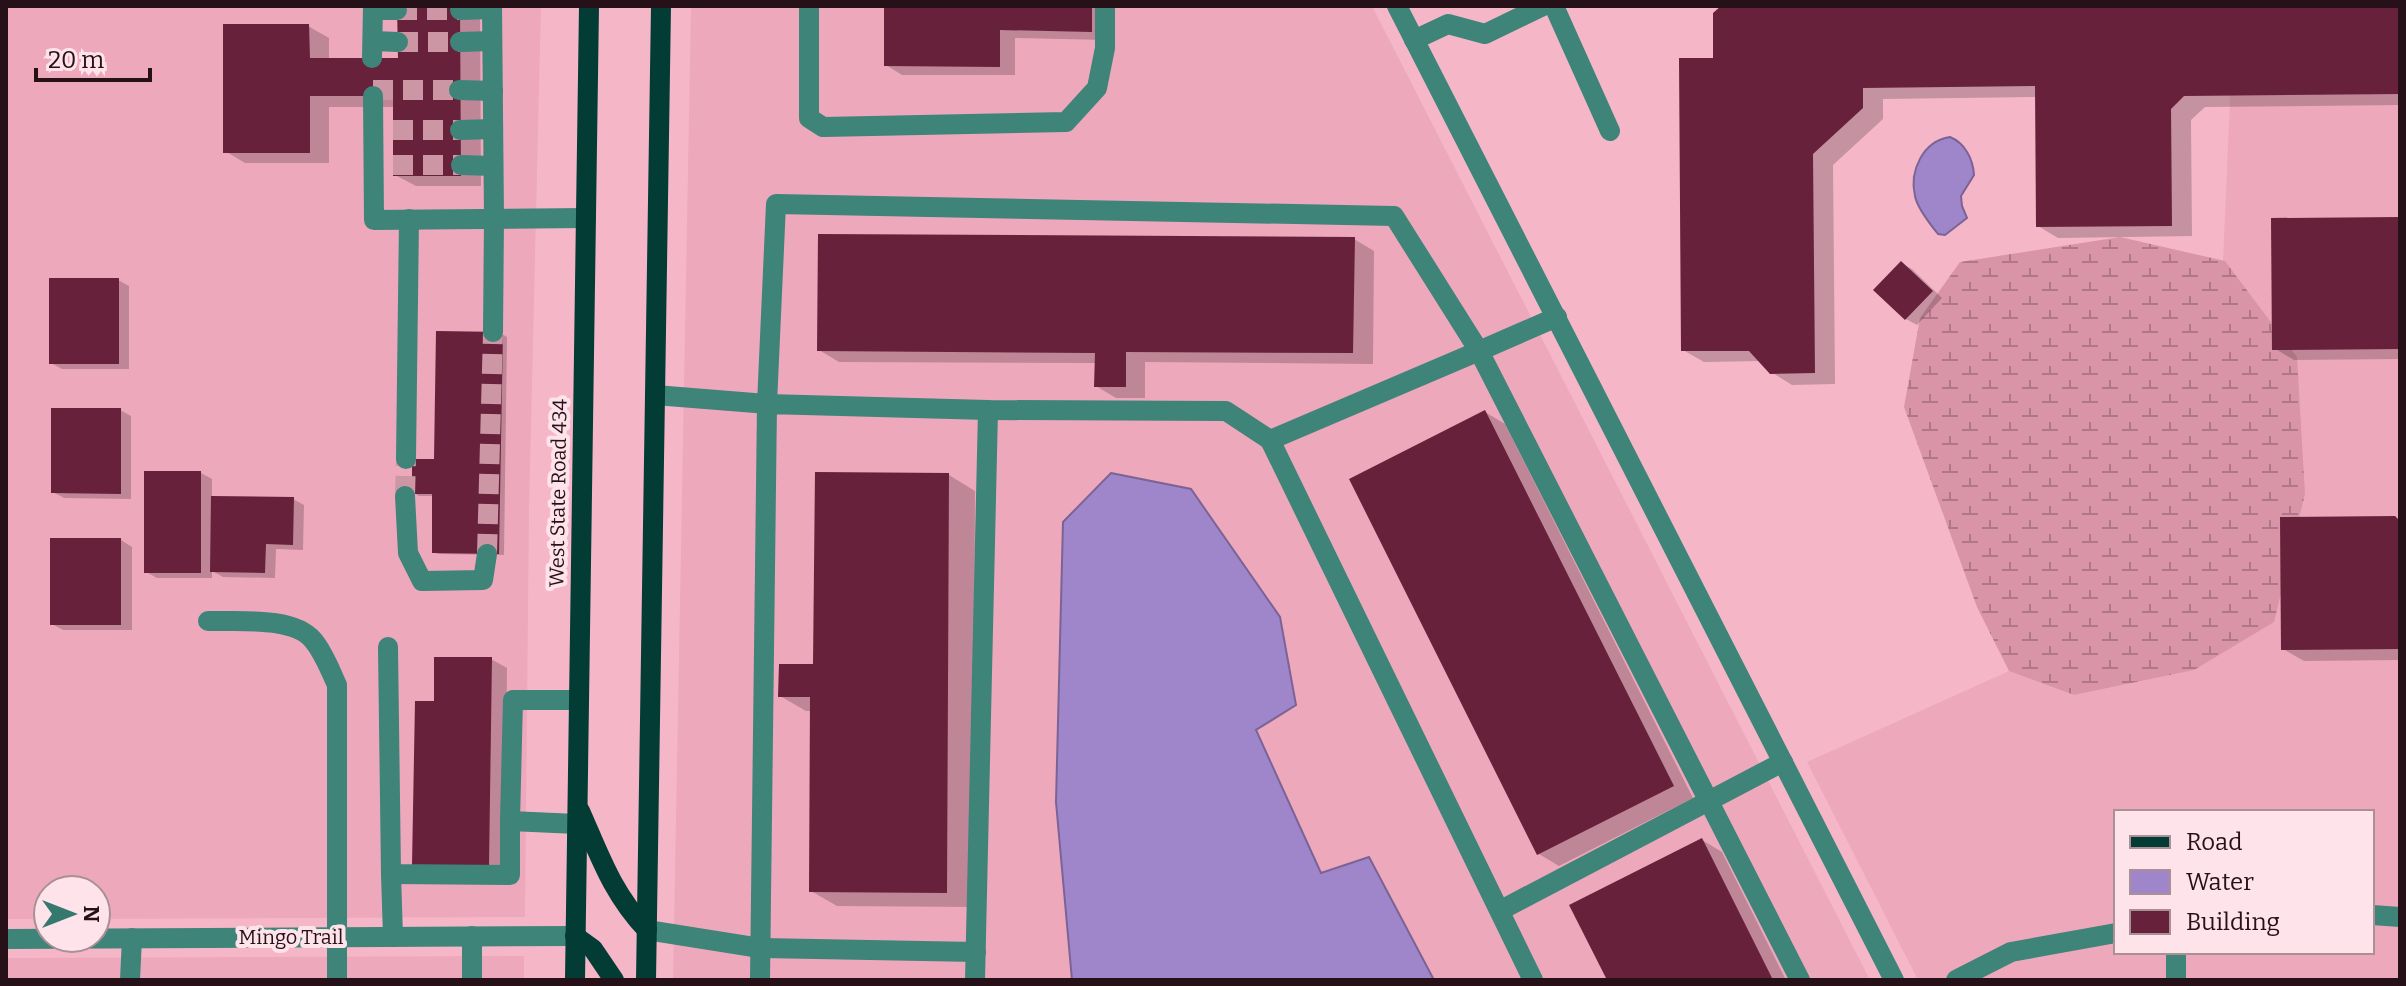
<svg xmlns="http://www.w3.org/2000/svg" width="2406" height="986" font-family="Bitter,serif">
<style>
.built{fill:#eea8bc;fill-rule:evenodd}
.wetland{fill:url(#wetland-marsh)}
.water{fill:#9f86cb;stroke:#7b6395;stroke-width:2}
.shadow{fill:#0003}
.building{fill:#67213b}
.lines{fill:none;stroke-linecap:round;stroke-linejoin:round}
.minor-tunnel{stroke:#cc96a5;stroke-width:20;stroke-dasharray:20 10;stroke-linecap:butt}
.minor{stroke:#3e8478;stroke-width:20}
.major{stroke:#033c34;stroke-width:20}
.labels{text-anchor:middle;stroke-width:8;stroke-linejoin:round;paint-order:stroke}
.street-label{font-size:20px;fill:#271118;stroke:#fee4ea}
</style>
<defs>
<pattern id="wetland-marsh" width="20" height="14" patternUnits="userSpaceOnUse" patternTransform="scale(2)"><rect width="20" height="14" fill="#d994a8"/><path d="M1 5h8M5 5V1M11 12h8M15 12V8" fill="none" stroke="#b07788"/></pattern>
</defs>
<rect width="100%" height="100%" fill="#f5b7c8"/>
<g class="built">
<path d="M6 6H541L529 512 525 917 96 919V890H48V919H6Z"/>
<path d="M691 6H1372L1870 980H1434L1369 857 1321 874 1256 729 1296 705 1063 522 1056 802 1072 980H673Z"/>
<path d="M2234 6H2400V980H1918L1807 762 2009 671 2074 695 2194 670 2297 365V357L2223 261ZM2116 812H2372V952H2116Z"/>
<path d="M524 956V980H6V958Z"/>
</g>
<path class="wetland" d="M2120 237 2225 261 2297 357 2305 494 2274 622 2194 670 2074 695 2009 671 1977 607 1904 407 1920 318 1960 262Z"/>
<g class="water">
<path d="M1950 137C1965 143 1973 159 1974 175L1961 196 1962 206 1967 218 1945 235 1938 234C1930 224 1917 208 1915 196 1909 171 1923 141 1950 137Z"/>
<path d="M1111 473 1191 489 1280 617 1296 705 1256 730 1321 873 1369 857 1434 980H1072L1056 802 1063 522Z"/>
</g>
<g class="shadow">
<path d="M399 6 480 15 481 186H416L395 175V107H329V163H245L225 151 308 26 329 38V60H400Z"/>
<path d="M886 6H1107V40L1015 38V75H902L886 65Z"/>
<path d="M1724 6H2400V105L2205 107 2191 120 2192 236 2058 238 2038 226 2037 97 1883 99V119L1833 165 1835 384 1792 385 1771 372 1761 361 1704 362 1683 350 1716 60Z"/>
<path d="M2400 219V359L2294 360 2274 348Z"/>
<path d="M1354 239 1374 251 1373 364 1145 362V398H1116L1096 386V363L839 362 819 350Z"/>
<path d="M1901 263 1912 269 1942 298 1917 325 1906 319Z"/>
<path d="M118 280 129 286V369H62L51 363Z"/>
<path d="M502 334 507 337 504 555 439 554 434 552V496H419L414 493 436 461Z"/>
<path d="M120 410 131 416V499L64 498 53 492Z"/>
<path d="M1485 412 1505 424 1693 798 1559 866 1539 854Z"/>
<path d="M201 473 212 479V498L293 499 304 505 303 550 276 549 275 578 223 577 212 571V578H157L146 572Z"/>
<path d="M949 475 975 491 973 907 837 906 811 891 812 711H806L780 696 815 666Z"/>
<path d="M2394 518 2400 521V660L2304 661 2283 649Z"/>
<path d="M121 540 132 547V630H63L52 624Z"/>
<path d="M491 659 507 668 505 874 430 873 436 703Z"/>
<path d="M1702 840 1722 852 1786 980H1609Z"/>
</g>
<g class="building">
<path d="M397 6H460L461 176H393V96H310V153H223V24H309L310 58H398Z"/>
<path d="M884 6H1092V32L1000 30V67L884 66Z"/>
<path d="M1721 6H2400V94L2184 96 2171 109 2172 226 2036 227 2035 86 1863 88V108L1813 154 1815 373 1770 374 1749 351H1681L1679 58H1713V13Z"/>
<path d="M2400 217V349L2272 350 2271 218Z"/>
<path d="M818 234 1355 237 1353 353 1126 352V387H1094L1095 353 817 351Z"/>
<path d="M1901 261 1933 291 1905 320 1873 290Z"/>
<rect x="49" y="278" width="70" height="86"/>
<path d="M436 331 503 332 499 554 432 553V494H412V459H434Z"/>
<path d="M51 408H121V494L51 493Z"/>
<path d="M1485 410 1674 786 1537 855 1349 479Z"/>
<rect x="144" y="471" width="57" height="102"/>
<path d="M815 472 949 473 947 893 809 892 810 697H778L779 664H813Z"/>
<path d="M211 496 294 497 293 545 266 544 265 573 210 572Z"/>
<path d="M2395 516 2400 521V649L2281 650 2280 517Z"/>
<rect x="50" y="538" width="71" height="87"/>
<path d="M434 657H492L489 866 412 865 415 701H434Z"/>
<path d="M1702 838 1773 980H1607L1569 905Z"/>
</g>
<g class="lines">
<g class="minor-tunnel">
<path d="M397 10H460"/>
<path d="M398 42H460"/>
<path d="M373 90H459"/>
<path d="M393 130H460"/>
<path d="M393 165H461"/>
<path d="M405 496 406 459"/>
<path d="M487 554 493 332"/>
</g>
<g class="minor">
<path d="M492 6 494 218 493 332"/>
<path d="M809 6V118L823 127 1066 122 1097 88 1105 48V6"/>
<path d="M1397 6 1894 980"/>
<path d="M1554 6 1610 131"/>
<path d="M373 10H397"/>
<path d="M460 10 492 9"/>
<path d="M1414 40 1448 24 1485 34 1543 6"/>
<path d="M373 41 398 42"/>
<path d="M460 42 492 41"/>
<path d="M372 58 373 6"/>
<path d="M459 90 493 91"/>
<path d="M373 96 374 220 586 218"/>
<path d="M460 130 493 129"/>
<path d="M461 165 493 166"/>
<path d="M655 395 767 404 776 204 1394 216 1479 351 1557 317"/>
<path d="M1270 440 1533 980"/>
<path d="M406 459 409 219"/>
<path d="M405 496 408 553 422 581 483 580 487 554"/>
<path d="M208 621C238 622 293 616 313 640 324 653 330 670 337 685V980"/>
<path d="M388 647 391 874 510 875V821"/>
<path d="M577 824 510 821 513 700H579"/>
<path d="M391 874 393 937"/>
<path d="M1501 910 1783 762"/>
<path d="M2372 915 2400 917"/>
<path d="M647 930 760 948 976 952"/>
<path d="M472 936V980"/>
<path d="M6 939 575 936"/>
<path d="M2176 952V980"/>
<path d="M130 980 132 938"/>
<path d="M760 980 767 404 988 410 1226 411 1270 440 1479 351 1800 980"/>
<path d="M975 980 988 410"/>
<path d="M1956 980 2011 952 2116 933"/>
</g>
<g class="major">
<path d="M580 811C600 856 612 893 647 930"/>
<path d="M575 936 593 949 614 980"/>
<path d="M575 980 589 6"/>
<path d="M646 980 661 6"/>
</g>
</g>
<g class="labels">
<g class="street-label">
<text transform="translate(558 493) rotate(-89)" y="7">West State Road 434</text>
<text x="291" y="944">Mingo Trail</text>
</g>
</g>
<rect width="2406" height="986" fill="none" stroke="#271118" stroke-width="16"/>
<rect x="2114" y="810" width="260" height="144" fill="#fee4ea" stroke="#a89096" stroke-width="2"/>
<rect x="2130" y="836" width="40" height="12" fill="#033c34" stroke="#a89096" stroke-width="2"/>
<text x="2186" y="850" font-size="24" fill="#271118">Road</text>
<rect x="2130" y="870" width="40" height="24" fill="#9f86cb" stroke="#a89096" stroke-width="2"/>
<text x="2186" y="890" font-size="24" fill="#271118">Water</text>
<rect x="2130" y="910" width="40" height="24" fill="#67213b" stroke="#a89096" stroke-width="2"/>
<text x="2186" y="930" font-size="24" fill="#271118">Building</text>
<g transform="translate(72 914) rotate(90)"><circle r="38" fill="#fee4ea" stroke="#a89096" stroke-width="2"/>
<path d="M0-6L14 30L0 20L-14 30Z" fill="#35796e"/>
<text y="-12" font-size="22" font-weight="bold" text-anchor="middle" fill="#271118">N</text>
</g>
<path d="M36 68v12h114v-12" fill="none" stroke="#271118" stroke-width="4"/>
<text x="48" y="68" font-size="24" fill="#271118" stroke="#fee4ea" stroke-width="6" paint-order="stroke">20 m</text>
</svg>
